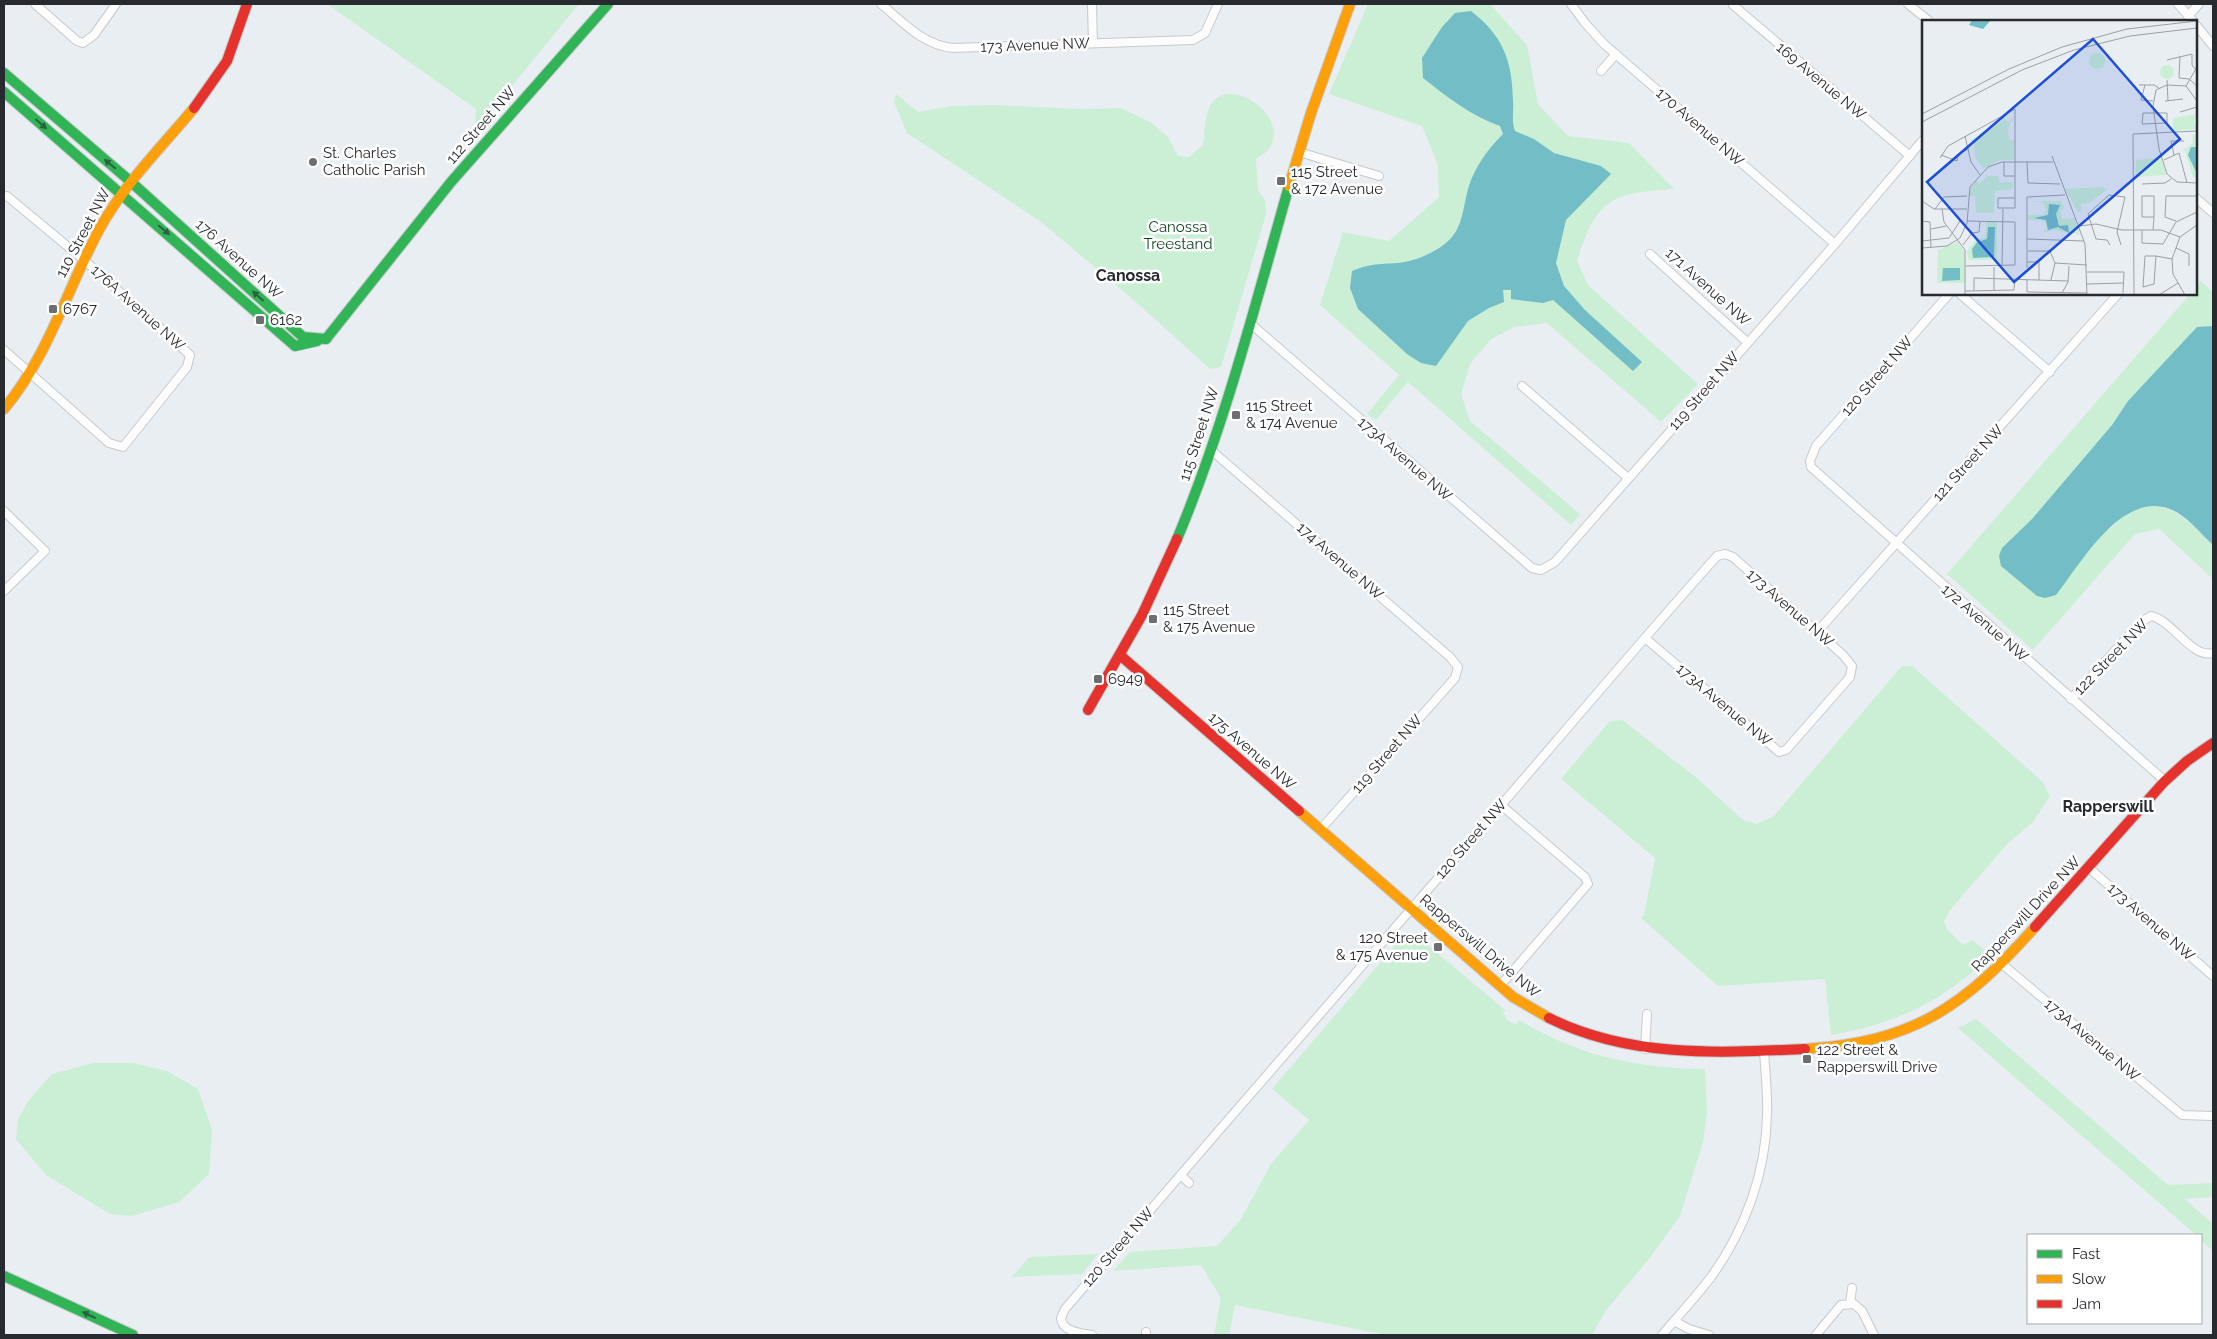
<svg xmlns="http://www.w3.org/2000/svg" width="2217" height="1339" font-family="Raleway,sans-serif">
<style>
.green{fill:#caefd4}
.water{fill:#72bdc6}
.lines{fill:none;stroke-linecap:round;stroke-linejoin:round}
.street-casing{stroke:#c6cacd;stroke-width:10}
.fast-casing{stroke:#c6cacd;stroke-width:12}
.slow-casing{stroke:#c6cacd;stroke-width:12}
.jam-casing{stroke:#c6cacd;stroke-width:12}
.street{stroke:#fcfcfd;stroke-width:8}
.fast{stroke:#30b455;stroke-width:10}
.slow{stroke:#ff9f0a;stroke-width:10}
.jam{stroke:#e5322d;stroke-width:10}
.oneway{fill:#2b613e}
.poi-dot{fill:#6b6f73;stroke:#fff;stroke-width:2}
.labels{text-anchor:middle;stroke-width:5;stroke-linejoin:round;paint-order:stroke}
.street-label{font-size:15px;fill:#272a2e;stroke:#fff}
.poi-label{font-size:15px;fill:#272a2e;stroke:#fff;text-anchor:start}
.park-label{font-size:15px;fill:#0f481f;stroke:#fff}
.neighbourhood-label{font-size:16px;font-weight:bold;fill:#272a2e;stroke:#fff}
.inset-road{fill:none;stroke:#9ba0a4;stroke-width:1}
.view{fill:#1d4ed8;fill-opacity:0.15;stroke:#1d4ed8;stroke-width:2.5}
.inset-edge{fill:none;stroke:#272a2e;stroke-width:2.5}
</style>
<rect width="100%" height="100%" fill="#e9eef3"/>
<g class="green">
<path d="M327 4H579L475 131 476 109Z"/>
<path d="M1368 4H1490L1527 45 1538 104 1568 136 1629 143 1674 189C1610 193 1597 199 1577 261L1588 285 1698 384 1661 422 1547 323 1514 327 1490 340 1470 364 1461 394 1470 421 1580 514 1571 525 1408 382 1376 420 1367 414 1399 375 1320 305 1343 232 1389 241 1439 197 1438 165 1422 126 1329 94Z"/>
<path d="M896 94 918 112 953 106 995 105 1081 109 1121 108 1150 122 1168 137 1178 156 1189 157 1203 145C1205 132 1204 114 1212 103 1231 75 1291 117 1269 149 1266 153 1260 156 1256 159L1258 190 1265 200 1266 214 1221 367 1210 369 1136 302 1041 222 907 133 894 102Z"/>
<path d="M2201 281 2213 292V326L2197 328 2128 401 2112 425 2032 519 2002 548C2026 544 2050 540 2074 536 2083 535 2096 535 2105 532 2113 528 2120 517 2128 512 2166 492 2188 522 2213 545V579L2159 529 2135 534 2033 650 1947 574 2190 294H2196V287Z"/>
<path d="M1902 666H1912L2043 782 2050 796 2033 822 2008 843 1950 910 1944 921 1947 929 1963 945 1973 940 1991 956C1940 1002 1899 1023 1831 1035L1825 979 1718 986 1641 918 1644 915 1655 858 1561 779 1610 721 1622 720 1698 779 1743 820 1756 824 1773 817Z"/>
<path d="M1404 935H1416L1505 1010 1503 1013 1506 1016 1505 1018 1515 1025 1519 1020C1579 1056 1636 1068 1705 1069L1707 1112 1703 1142 1680 1216 1652 1255 1605 1312 1592 1335H1387L1235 1305 1229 1335H1214L1221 1298 1201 1265 1113 1271 1130 1252 1217 1246 1241 1219 1271 1164 1309 1120 1272 1089Z"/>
<path d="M1976 1019 2168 1185 2213 1183V1197L2185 1199 2213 1224V1251L2201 1240V1235H2196L1958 1028Z"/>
<path d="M93 1063H133L167 1071 198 1089 212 1130 209 1174 179 1202 132 1216 110 1214 46 1175 16 1139 18 1119 28 1101 52 1074Z"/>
<path d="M1098 1254 1082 1274 1012 1277 1029 1257Z"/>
</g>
<g class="water">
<path d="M1471 11C1503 36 1512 60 1513 100 1514 111 1511 120 1515 131L1534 139 1554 153 1601 166 1611 174 1566 220 1556 263 1564 286 1585 310 1642 362 1633 371 1553 300 1543 303 1511 299V290H1503L1504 302 1489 308 1468 321 1436 366 1421 363 1407 354 1358 309 1350 288 1352 271C1373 262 1384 265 1405 262 1418 260 1437 251 1447 242 1464 228 1463 204 1469 186 1475 166 1489 148 1503 134L1500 126C1471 116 1446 96 1423 78L1422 58 1442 27 1455 13Z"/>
<path d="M2213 326V545C2200 533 2186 515 2170 509 2121 491 2082 562 2056 595L2045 598 2037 596 2001 566 1999 556 2002 548 2032 519 2112 425 2128 401 2197 327Z"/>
</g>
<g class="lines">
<g class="street-casing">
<g id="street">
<path d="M35 4 77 41 83 43 94 35 116 4"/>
<path d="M881 4C904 23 923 45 953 48L1193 40 1205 33 1218 4"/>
<path d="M1092 4 1093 43"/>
<path d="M1571 4 1585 23 1604 44 1835 244"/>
<path d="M1735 4 1733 5 1910 156"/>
<path d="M1908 4 1929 21"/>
<path d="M2178 4 2193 21"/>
<path d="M2188 16 2199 4"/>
<path d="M2196 25 2213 46"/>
<path d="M1601 71 1616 54"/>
<path d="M1299 152 1379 176"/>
<path d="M4 197 7 196 84 260 190 355 187 367 123 447 109 443 4 350"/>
<path d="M2196 198 2213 213"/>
<path d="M1650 254 1747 342"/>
<path d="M1949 294 1816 446 1810 461 1811 467 2165 781"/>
<path d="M1960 294 2050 372"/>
<path d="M1250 323 1532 568 1541 570 1555 562 1835 244 1923 140"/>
<path d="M1522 386 1628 478"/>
<path d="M1211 450 1450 657 1458 667 1455 678 1320 830"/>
<path d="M4 511 45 551 4 591"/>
<path d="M1817 632 2118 294"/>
<path d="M2071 699 2141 622 2151 616C2172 620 2192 659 2213 653"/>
<path d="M2089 868 2213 976"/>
<path d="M2002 964 2182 1115 2213 1116"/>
<path d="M1500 986 1588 884 1585 877 1501 805"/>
<path d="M1645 1049 1647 1014"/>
<path d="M1181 1175 1189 1183"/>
<path d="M1850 1304 1852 1288"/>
<path d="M1674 1321 1689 1329 1709 1335"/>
<path d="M1092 1335C1081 1333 1062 1332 1061 1318L1065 1309C1206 1144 1349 982 1491 817 1566 730 1640 642 1717 556L1725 554 1733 557 1843 655 1852 666 1850 677 1786 750 1779 752 1645 638"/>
<path d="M1146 1335V1332"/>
<path d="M1662 1335C1678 1316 1696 1297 1711 1277 1745 1230 1766 1173 1767 1115 1768 1093 1765 1071 1764 1050"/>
<path d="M1816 1335 1841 1305 1854 1304 1862 1311 1874 1335"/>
</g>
</g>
<g class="fast-casing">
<g id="fast">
<path d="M4 73 130 181 303 337 326 339"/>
<path d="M4 92 295 346 317 341"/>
<path d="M326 339 451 182 608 4"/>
<path d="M1177 539C1225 425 1255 305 1289 186"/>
<path d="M4 1276 133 1335"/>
</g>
</g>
<g class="slow-casing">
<g id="slow">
<path d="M1289 186 1311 113 1350 4"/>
<path d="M4 409C49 355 67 289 100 228 125 183 161 148 194 108"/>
<path d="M1299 811 1513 997 1549 1018"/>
<path d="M1805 1049C1914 1042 1964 1007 2035 927"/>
</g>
</g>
<g class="jam-casing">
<g id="jam">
<path d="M194 108 227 61 247 4"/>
<path d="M1121 656 1299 811"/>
<path d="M1088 710 1142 615 1177 539"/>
<path d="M2035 927 2164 782 2187 761 2213 743"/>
<path d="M1549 1018C1630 1058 1718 1053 1805 1049"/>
</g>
</g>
<use href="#street" class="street"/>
<use href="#fast" class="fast"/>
<use href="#slow" class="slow"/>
<use href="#jam" class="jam"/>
</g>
<defs><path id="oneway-solid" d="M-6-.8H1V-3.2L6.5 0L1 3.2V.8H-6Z" transform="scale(1.25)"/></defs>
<g class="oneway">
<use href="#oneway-solid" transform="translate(41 124) rotate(41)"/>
<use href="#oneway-solid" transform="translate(110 164) rotate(-140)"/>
<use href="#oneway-solid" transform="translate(164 230) rotate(40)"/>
<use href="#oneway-solid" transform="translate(258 296) rotate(-138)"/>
<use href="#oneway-solid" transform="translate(89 1315) rotate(-155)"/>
</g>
<g class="poi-dot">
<circle cx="313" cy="162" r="5"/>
<rect x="1276" y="176" width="10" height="10" rx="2.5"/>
<rect x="48" y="304" width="10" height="10" rx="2.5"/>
<rect x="255" y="315" width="10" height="10" rx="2.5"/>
<rect x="1231" y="410" width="10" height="10" rx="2.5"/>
<rect x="1148" y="614" width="10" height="10" rx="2.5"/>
<rect x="1093" y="674" width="10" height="10" rx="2.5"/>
<rect x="1433" y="942" width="10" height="10" rx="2.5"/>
<rect x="1802" y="1054" width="10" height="10" rx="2.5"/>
</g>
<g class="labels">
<g class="street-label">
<text transform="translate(1035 45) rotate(-2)" y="5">173 Avenue NW</text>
<text transform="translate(1821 81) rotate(40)" y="5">169 Avenue NW</text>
<text transform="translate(481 125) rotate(-49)" y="5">112 Street NW</text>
<text transform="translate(1700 127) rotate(41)" y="5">170 Avenue NW</text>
<text transform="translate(83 233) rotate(-62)" y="5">110 Street NW</text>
<text transform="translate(239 259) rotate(42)" y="5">176 Avenue NW</text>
<text transform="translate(1708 287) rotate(42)" y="5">171 Avenue NW</text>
<text transform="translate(138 308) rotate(42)" y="5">176A Avenue NW</text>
<text transform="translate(1877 376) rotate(-49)" y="5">120 Street NW</text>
<text transform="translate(1704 391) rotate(-49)" y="5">119 Street NW</text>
<text transform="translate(1199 434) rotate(-72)" y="5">115 Street NW</text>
<text transform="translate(1405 459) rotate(41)" y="5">173A Avenue NW</text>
<text transform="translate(1968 463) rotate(-48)" y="5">121 Street NW</text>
<text transform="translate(1340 561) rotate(41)" y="5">174 Avenue NW</text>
<text transform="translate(1790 608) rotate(41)" y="5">173 Avenue NW</text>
<text transform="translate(1985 623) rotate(41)" y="5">172 Avenue NW</text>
<text transform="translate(2111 657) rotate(-46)" y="5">122 Street NW</text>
<text transform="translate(1724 705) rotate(40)" y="5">173A Avenue NW</text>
<text transform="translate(1252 751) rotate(41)" y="5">175 Avenue NW</text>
<text transform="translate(1387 754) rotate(-49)" y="5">119 Street NW</text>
<text transform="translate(1471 839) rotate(-49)" y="5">120 Street NW</text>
<text transform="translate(2026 914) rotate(-47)" y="5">Rapperswill Drive NW</text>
<text transform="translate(2151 922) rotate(41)" y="5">173 Avenue NW</text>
<text transform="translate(1480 946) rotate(40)" y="5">Rapperswill Drive NW</text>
<text transform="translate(2092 1040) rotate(40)" y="5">173A Avenue NW</text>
<text transform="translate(1118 1247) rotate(-49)" y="5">120 Street NW</text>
</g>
<g class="poi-label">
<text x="323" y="158">St. Charles<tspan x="323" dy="17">Catholic Parish</tspan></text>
<text x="1291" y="177">115 Street<tspan x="1291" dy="17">&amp; 172 Avenue</tspan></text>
<text x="63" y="314">6767</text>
<text x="270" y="325">6162</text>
<text x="1246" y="411">115 Street<tspan x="1246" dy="17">&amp; 174 Avenue</tspan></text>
<text x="1163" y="615">115 Street<tspan x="1163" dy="17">&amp; 175 Avenue</tspan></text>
<text x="1108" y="684">6949</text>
<text x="1428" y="943" text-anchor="end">120 Street<tspan x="1428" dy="17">&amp; 175 Avenue</tspan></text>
<text x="1817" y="1055">122 Street &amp;<tspan x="1817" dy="17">Rapperswill Drive</tspan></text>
</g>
<g class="park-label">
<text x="1178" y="232">Canossa<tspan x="1178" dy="17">Treestand</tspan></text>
</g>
<g class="neighbourhood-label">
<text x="1128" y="281">Canossa</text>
<text x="2108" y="812">Rapperswill</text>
</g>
</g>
<g transform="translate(1922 20)">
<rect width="275" height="275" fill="#e9eef3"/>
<path d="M167 41a8 8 0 1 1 16 0a8 8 0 1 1-16 0ZM238 52a7 7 0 1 1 14 0a7 7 0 1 1-14 0ZM275 94 272 102 275 109 251 111V98ZM80 96 86 102 92 96 86 108 87 120H92V140H78L61 149 53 137 52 121H47L81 101ZM275 114V157H271L263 131 259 132 271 123 270 115ZM239 138 244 155 214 157V140ZM65 156H76L78 162H91V169L73 171 72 193H54L53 176H47L49 168 54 160 58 164ZM181 167 185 170 167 183 159 184 160 191 156 192 143 169ZM129 176V181H139L142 188 138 191 140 199 152 198 158 215 132 210 120 213 125 208 123 201 106 200V195H121L124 190 121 182 106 181H128ZM64 202H75V240H46L45 231 54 219 64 217ZM66 208H73L72 237 53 238 50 229 55 222 65 219ZM36 222 42 232 43 263H15L16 230Z" fill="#caefd4" fill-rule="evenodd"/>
<path d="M50 0H69L61 9 47 5ZM269 127H275V154L266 135ZM127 184 138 185 134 194 137 206 146 205 147 213 136 207 126 210 124 200 112 198 126 195ZM66 207H73L72 237 51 238 50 229 55 222 65 219ZM21 248H38V260L20 261Z" fill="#72bdc6"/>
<path class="inset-road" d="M258 36 257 58 267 59 275 66M245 40 270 34V45L275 51M245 60 246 81M217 65H232L237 68M223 65 219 80 231 81M264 66 275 47M243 81 261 79M275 81 264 66 245 65 234 70 231 86 237 129 245 154 255 162 275 163M258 92 275 87M221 93H245V103L220 104ZM0 94 87 49 140 27 205 9 275 1M0 102 100 50 152 30 208 16 275 8M211 114 275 111M211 114 212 275M43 116 49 142 58 155M19 135 35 141 36 134 47 129M252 135 249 121H262M130 136 163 224 165 275M18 138 26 126 93 89V188H76V178H93M242 140 257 133 265 163M82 142V156H93M105 142 106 163 138 164M220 164 243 163 249 159M0 181 12 189H45M13 189 22 177 45 176M20 189 22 202 43 230V275M0 201 8 202 9 228M254 201 243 197 244 176H275M157 206 174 204 200 210H239L258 217M9 209 24 206M220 210V223L241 224 254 202 275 192M231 210 232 197V176H220V197H232M105 219 162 221M0 221 27 218 38 201M41 225 50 213 57 212 58 201M188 225 185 220 174 219 166 194 187 175 203 177 195 212 199 225M0 228 25 226 38 218 45 203 48 167 66 147 80 142H131M254 228 267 234V246M106 231H128L133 243M234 236 232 264 221 267 223 236H234L250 239M105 242H117V260M133 243 165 245M44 246 93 245V202L45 201M80 246 81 189M105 248V177L143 175M165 252H202L201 273M105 260V272L165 273M129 260 133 243M165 264 202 263M52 270V258L146 261M72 270V247M43 271 92 270 93 259M140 273 146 262 147 246M237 275 256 263M263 275 251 254 250 239 258 217 275 205"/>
<path class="view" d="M171 19 258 119 92 262 5 162Z"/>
<rect width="275" height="275" class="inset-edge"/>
</g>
<rect width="2217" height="1339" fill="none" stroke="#272a2e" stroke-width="10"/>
<rect x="2027" y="1234" width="175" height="90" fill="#ffffff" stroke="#a9aaab"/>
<rect x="2037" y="1250" width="25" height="8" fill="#30b455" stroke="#a9aaab"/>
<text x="2072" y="1259" font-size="15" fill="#272a2e">Fast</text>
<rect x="2037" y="1275" width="25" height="8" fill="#ff9f0a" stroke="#a9aaab"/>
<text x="2072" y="1284" font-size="15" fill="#272a2e">Slow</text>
<rect x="2037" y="1300" width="25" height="8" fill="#e5322d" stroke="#a9aaab"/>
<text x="2072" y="1309" font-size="15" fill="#272a2e">Jam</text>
</svg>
